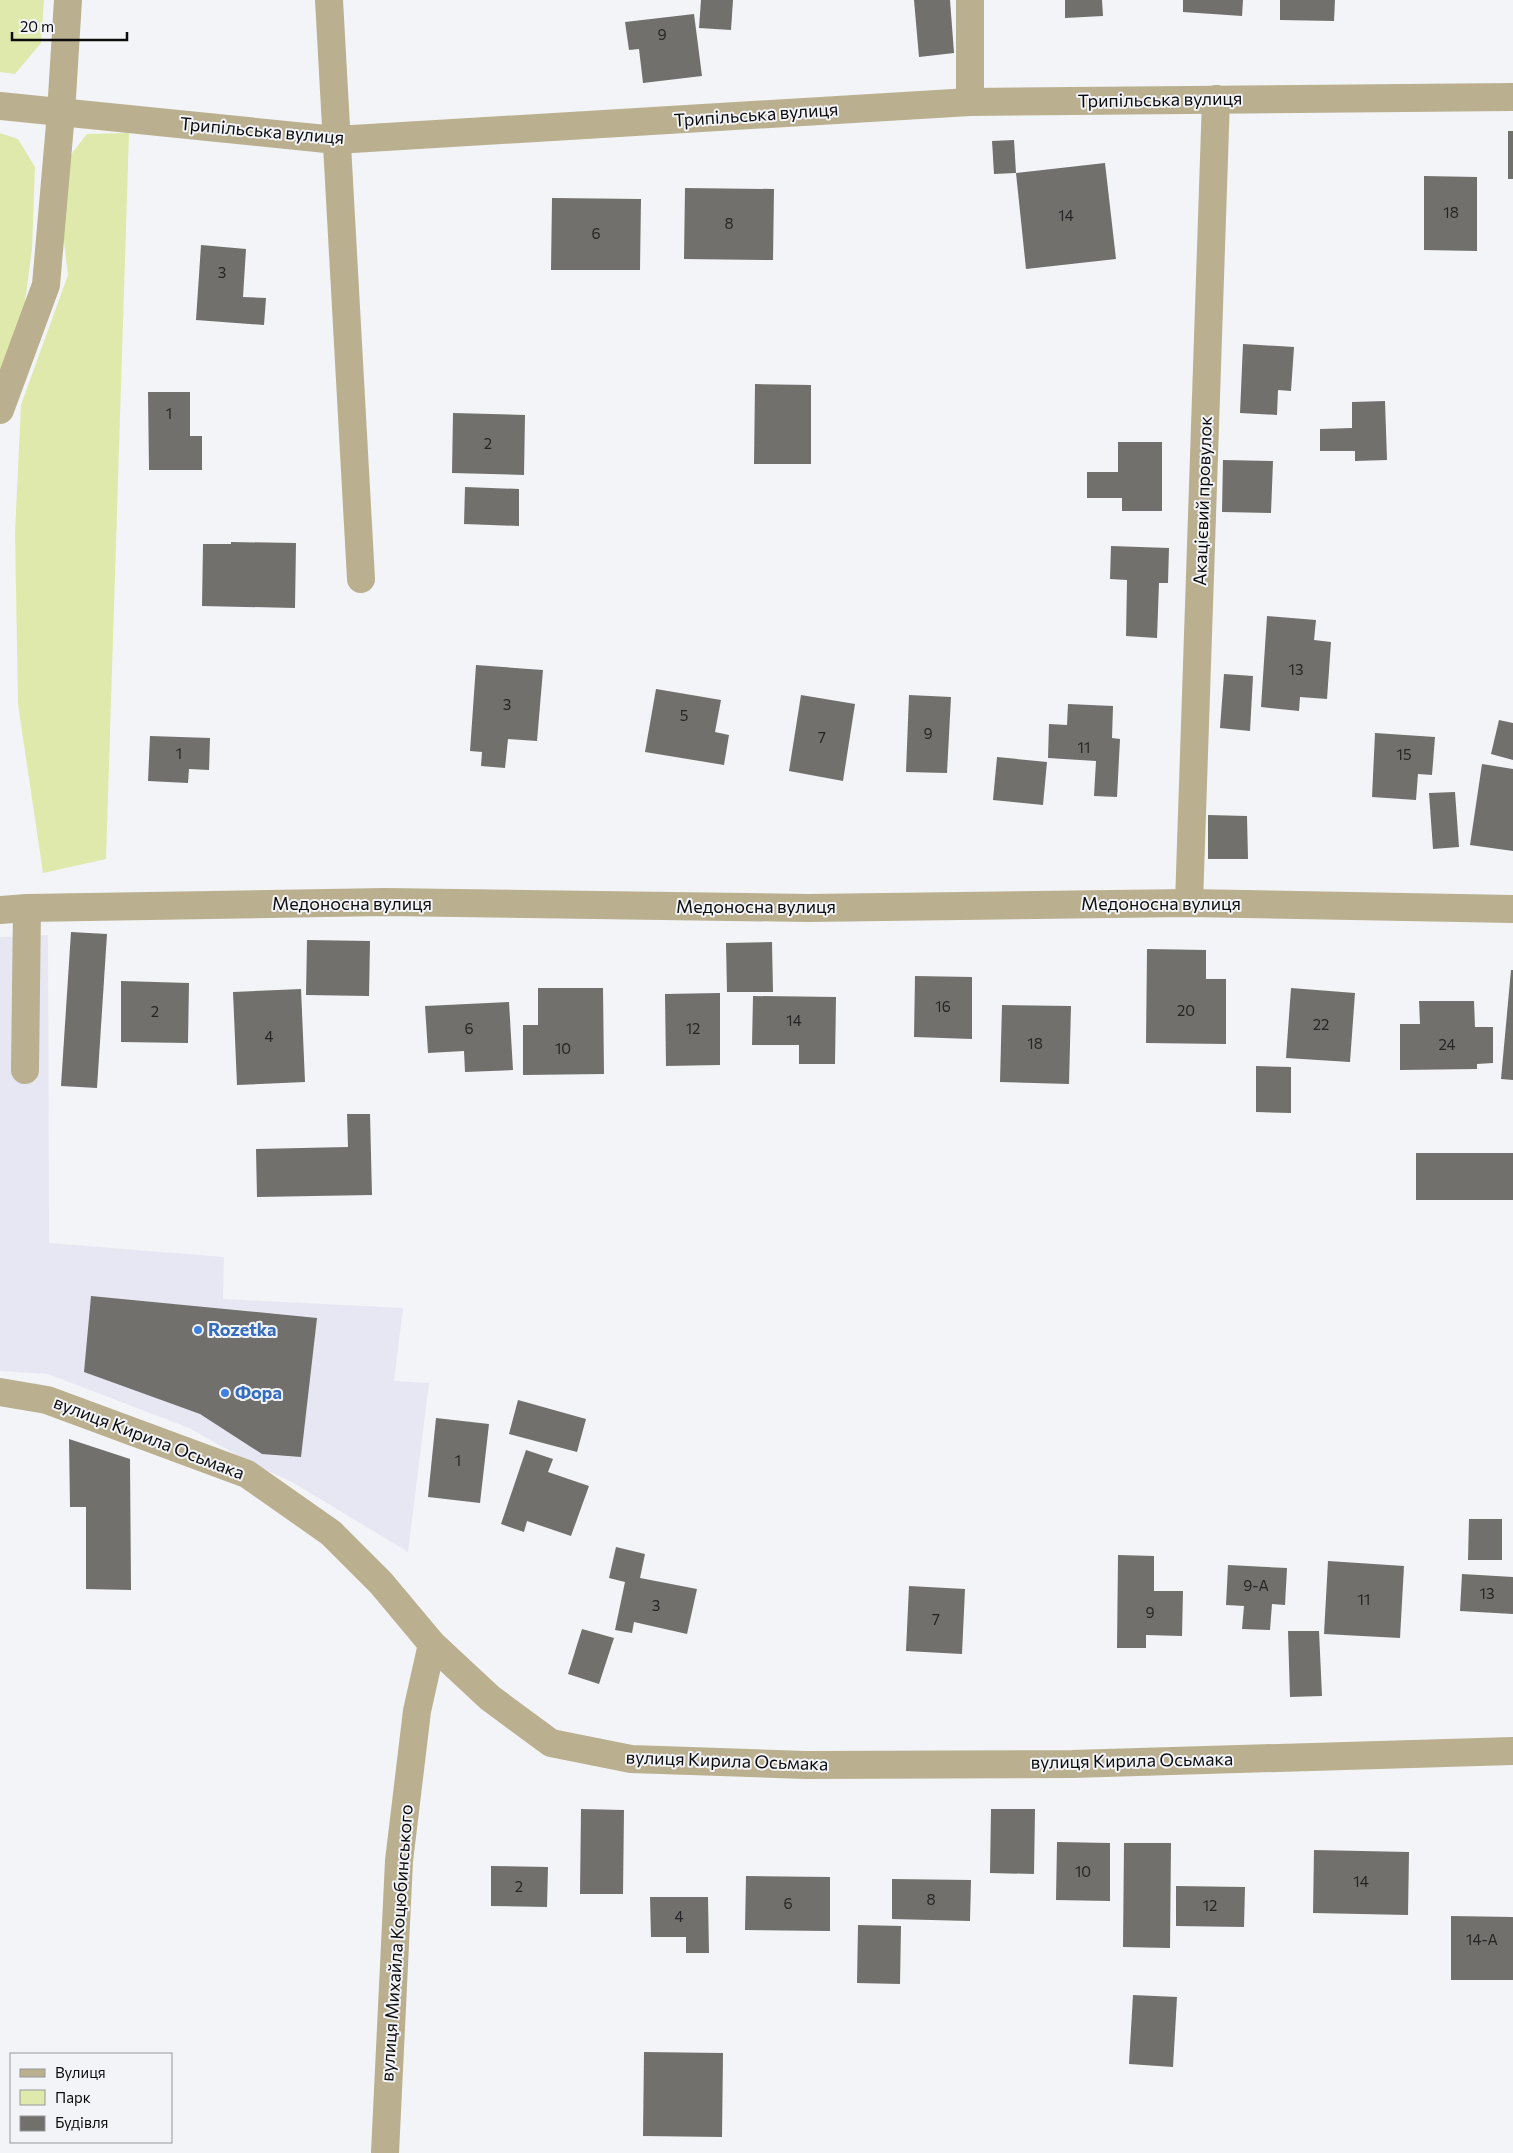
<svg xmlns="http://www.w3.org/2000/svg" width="1513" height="2153" font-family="Commissioner,sans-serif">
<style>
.built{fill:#e6e7f2}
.green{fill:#dfe9ab}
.building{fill:#72706d}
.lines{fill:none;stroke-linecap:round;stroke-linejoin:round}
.minor{stroke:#baaf8e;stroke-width:28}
.shop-dot{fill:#3f7fe0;stroke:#f3f4f8;stroke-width:2}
.labels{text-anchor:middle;stroke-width:4;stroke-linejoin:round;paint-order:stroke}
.number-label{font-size:15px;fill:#262525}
.street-label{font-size:18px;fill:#0c0c0d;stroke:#f3f4f8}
.shop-label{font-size:18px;font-weight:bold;fill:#366cbe;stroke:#f3f4f8;text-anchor:start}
</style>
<rect width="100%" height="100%" fill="#f3f4f8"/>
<path class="built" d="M48 935 49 1243 224 1257 223 1299 403 1308 394 1381 429 1383 408 1552 292 1482 255 1465 189 1428 48 1374 0 1371V937Z"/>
<g class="green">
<path d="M0 0H44L41 43 15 74 0 72Z"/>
<path d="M0 133 18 139 35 167 32 249 22 324 0 374Z"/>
<path d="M129 133 106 859 43 873 18 704 15 533 21 405 68 275 59 201 69 157 87 134Z"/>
</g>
<g class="building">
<path d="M701 0H733L731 30 699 28Z"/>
<path d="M914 0H950L954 53 919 57Z"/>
<path d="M1065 0H1102L1103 16 1065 18Z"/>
<path d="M1183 0H1243L1242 16 1183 12Z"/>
<path d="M1280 0H1335L1334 21 1280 20Z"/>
<path d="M694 14 702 76 643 83 639 49 629 50 625 22Z"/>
<rect x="1508" y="131" width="5" height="48"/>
<path d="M1014 140 1016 173 994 174 992 141Z"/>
<path d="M1105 163 1116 259 1026 269 1016 173Z"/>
<path d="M1424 176 1477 177V251L1424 250Z"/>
<path d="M685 188 774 189 773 260 684 259Z"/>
<path d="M552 198 641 199 640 270H551Z"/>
<path d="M201 245 246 249 243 297 266 298 264 325 196 320Z"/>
<path d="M1243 344 1294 347 1291 391 1278 390 1277 415 1240 413Z"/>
<path d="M755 384 811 385V464H754Z"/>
<path d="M148 392H190V436H202V470H149Z"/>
<path d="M1385 401 1387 460 1355 461V451H1320V429L1352 428V402Z"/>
<path d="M453 413 525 415 524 475 452 473Z"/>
<path d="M1118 442H1162V511H1122V498H1087V472H1118Z"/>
<path d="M1223 460 1273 461 1271 513 1222 512Z"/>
<path d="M465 487 519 489V526L464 524Z"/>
<path d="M231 542 296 543 295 608 202 606 203 544H231Z"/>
<path d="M1111 546 1169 548 1168 583H1159L1157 638 1126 636 1127 580 1110 579Z"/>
<path d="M1267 616 1316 620 1314 640 1331 642 1327 699 1300 697 1299 711 1261 707Z"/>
<path d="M476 665 543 670 537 741 508 739 505 768 481 766 482 752 470 751Z"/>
<path d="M1224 674 1253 676 1250 731 1220 728Z"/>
<path d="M656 689 721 700 715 732 729 735 724 765 645 752Z"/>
<path d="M801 695 855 704 843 781 789 771Z"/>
<path d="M909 695 951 697 947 773 906 772Z"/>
<path d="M1068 704 1113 706 1112 738 1120 739 1117 797 1094 796 1096 761 1048 758 1049 724 1067 725Z"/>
<path d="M1499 720 1513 723V760L1491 754Z"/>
<path d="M1375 733 1435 737 1432 775 1418 774 1416 800 1372 797Z"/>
<path d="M150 736 210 738 209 770 189 769 188 783 148 781Z"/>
<path d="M997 757 1047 762 1043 805 993 800Z"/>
<path d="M1482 764 1513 769V851L1470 845Z"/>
<path d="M1455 792 1459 847 1433 849 1429 793Z"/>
<path d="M1208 815 1247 816 1248 859H1208Z"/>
<path d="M71 932 107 934 97 1088 61 1086Z"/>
<path d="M307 940 370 941 369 996 306 995Z"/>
<path d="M772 942 773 992H727L726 943Z"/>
<path d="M1147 949 1206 950V979H1226V1044L1146 1043Z"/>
<path d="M1511 970H1513V1080L1501 1079Z"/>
<path d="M915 976 972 977V1039L914 1037Z"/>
<path d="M121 981 189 983 188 1043 121 1042Z"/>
<path d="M538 988H603L604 1074 523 1075V1025H538Z"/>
<path d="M1291 988 1355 993 1350 1062 1286 1058Z"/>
<path d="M301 989 305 1082 237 1085 233 992Z"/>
<path d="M720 993V1065L666 1066 665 994Z"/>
<path d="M753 996 836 997 835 1064H799V1045H752Z"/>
<path d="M1419 1001H1474L1475 1027H1493V1063L1477 1064V1069L1400 1070V1024H1420Z"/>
<path d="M509 1002 513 1070 465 1072 464 1051 428 1053 425 1006Z"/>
<path d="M1002 1005 1071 1006 1069 1084 1000 1082Z"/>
<path d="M1256 1066 1291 1067V1113L1256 1112Z"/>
<path d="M347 1114H370L372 1195 257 1197 256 1149 348 1147Z"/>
<rect x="1416" y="1153" width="97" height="47"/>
<path d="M91 1296 317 1318 301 1457 262 1454 200 1414 84 1372Z"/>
<path d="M518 1400 586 1419 577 1452 509 1434Z"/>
<path d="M436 1418 489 1424 480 1503 428 1497Z"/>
<path d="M69 1439 130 1459 131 1590 86 1589V1507H70Z"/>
<path d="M526 1450 553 1459 548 1472 589 1486 571 1536 527 1521 524 1532 501 1524Z"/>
<path d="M1469 1519H1502V1560H1468Z"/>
<path d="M616 1547 645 1554 640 1578 697 1589 687 1634 634 1622 632 1633 615 1630 625 1582 609 1578Z"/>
<path d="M1118 1555 1154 1556V1591H1183L1182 1636 1146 1635V1648H1117Z"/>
<path d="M1328 1561 1404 1566 1400 1638 1324 1634Z"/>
<path d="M1228 1565 1287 1568 1285 1605 1272 1604 1270 1630 1242 1629 1244 1606 1226 1605Z"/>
<path d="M1462 1574 1513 1577V1614L1460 1611Z"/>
<path d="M909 1586 965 1589 962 1654 906 1651Z"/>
<path d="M582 1629 614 1638 599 1684 568 1674Z"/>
<path d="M1288 1631H1319L1322 1696 1290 1697Z"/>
<path d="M581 1809 624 1810 623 1894H580Z"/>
<path d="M991 1809H1035L1034 1874 990 1873Z"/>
<path d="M1057 1842 1110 1843V1901L1056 1900Z"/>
<path d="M1124 1843H1171L1170 1948 1123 1947Z"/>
<path d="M1314 1850 1409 1852 1408 1915 1313 1913Z"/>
<path d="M491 1866 548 1867 547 1907 491 1906Z"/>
<path d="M746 1876 830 1877V1931L745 1930Z"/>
<path d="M892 1879 971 1880 970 1921 892 1919Z"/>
<path d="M1176 1886 1245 1887 1244 1927 1176 1926Z"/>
<path d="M650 1897H708L709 1953H686V1937H651Z"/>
<path d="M1451 1916 1513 1917V1980H1451Z"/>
<path d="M858 1925 901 1926 900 1984 857 1983Z"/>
<path d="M1133 1995 1177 1997 1173 2067 1129 2064Z"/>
<path d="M644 2052 723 2053 722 2137 643 2136Z"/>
</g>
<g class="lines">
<g class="minor">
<path d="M329 0 361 579"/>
<path d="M970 102V0"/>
<path d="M0 106 336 140 970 102 1513 97"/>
<path d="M0 410 46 285 61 113 68 0"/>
<path d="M1189 903 1216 99"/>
<path d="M0 910 27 908 385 902 808 908 1189 903 1513 909"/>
<path d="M25 1070 27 908"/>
<path d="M0 1392 47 1400 247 1474 331 1533 381 1583 432 1644 490 1698 551 1743 631 1759 805 1765 1072 1764 1513 1751"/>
<path d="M385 2153 399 1861 417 1711 432 1644"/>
</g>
</g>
<g class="shop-dot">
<circle cx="198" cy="1330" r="5"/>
<circle cx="225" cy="1393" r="5"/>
</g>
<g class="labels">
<g class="number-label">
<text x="662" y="40">9</text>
<text x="1451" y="218">18</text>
<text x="1066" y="221">14</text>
<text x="729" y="229">8</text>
<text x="596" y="239">6</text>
<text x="222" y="278">3</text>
<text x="169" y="419">1</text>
<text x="488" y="449">2</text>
<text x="1296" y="675">13</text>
<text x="507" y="710">3</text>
<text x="684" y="721">5</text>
<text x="928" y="739">9</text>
<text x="822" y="743">7</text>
<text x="1084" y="753">11</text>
<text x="179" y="759">1</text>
<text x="1404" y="760">15</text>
<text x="943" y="1012">16</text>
<text x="1186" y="1016">20</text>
<text x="155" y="1017">2</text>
<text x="794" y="1026">14</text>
<text x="1321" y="1030">22</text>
<text x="469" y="1034">6</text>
<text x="693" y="1034">12</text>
<text x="269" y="1042">4</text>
<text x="1035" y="1049">18</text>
<text x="1447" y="1050">24</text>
<text x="563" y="1054">10</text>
<text x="458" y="1466">1</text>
<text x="1256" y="1591">9-А</text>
<text x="1487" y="1599">13</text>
<text x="1364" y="1605">11</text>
<text x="656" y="1611">3</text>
<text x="1150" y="1618">9</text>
<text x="936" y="1625">7</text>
<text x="1083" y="1877">10</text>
<text x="1361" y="1887">14</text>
<text x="519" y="1892">2</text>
<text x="931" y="1905">8</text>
<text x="788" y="1909">6</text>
<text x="1210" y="1911">12</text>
<text x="679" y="1922">4</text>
<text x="1482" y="1945">14-А</text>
</g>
<g class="street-label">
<text transform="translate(1160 100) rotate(-1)" y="6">Трипільська вулиця</text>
<text transform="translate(756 115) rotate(-4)" y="6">Трипільська вулиця</text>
<text transform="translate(262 131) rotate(5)" y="6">Трипільська вулиця</text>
<text transform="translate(1203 501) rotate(-88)" y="6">Акацієвий провулок</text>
<text x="352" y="910">Медоносна вулиця</text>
<text x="1161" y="910">Медоносна вулиця</text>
<text x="756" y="913">Медоносна вулиця</text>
<text transform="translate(149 1438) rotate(21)" y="6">вулиця Кирила Осьмака</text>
<text transform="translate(727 1761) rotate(2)" y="6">вулиця Кирила Осьмака</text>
<text transform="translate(1132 1761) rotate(-1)" y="6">вулиця Кирила Осьмака</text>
<text transform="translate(397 1943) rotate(-86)" y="6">вулиця Михайла Коцюбинського</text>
</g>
<g class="shop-label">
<text x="208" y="1336">Rozetka</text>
<text x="235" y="1399">Фора</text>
</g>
</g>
<rect x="10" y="2053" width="162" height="90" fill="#f3f4f8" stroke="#97979a"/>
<rect x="20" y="2069" width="25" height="8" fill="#baaf8e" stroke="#97979a"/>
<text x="55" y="2078" font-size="15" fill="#0c0c0d">Вулиця</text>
<rect x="20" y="2090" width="25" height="15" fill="#dfe9ab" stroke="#97979a"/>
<text x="55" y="2103" font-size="15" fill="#0c0c0d">Парк</text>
<rect x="20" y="2116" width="25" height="15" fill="#72706d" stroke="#97979a"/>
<text x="55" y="2128" font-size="15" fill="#0c0c0d">Будівля</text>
<path d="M12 32v8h115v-8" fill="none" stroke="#0c0c0d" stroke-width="2.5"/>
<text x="20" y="32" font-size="15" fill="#0c0c0d" stroke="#f3f4f8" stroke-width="4" paint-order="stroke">20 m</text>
</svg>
